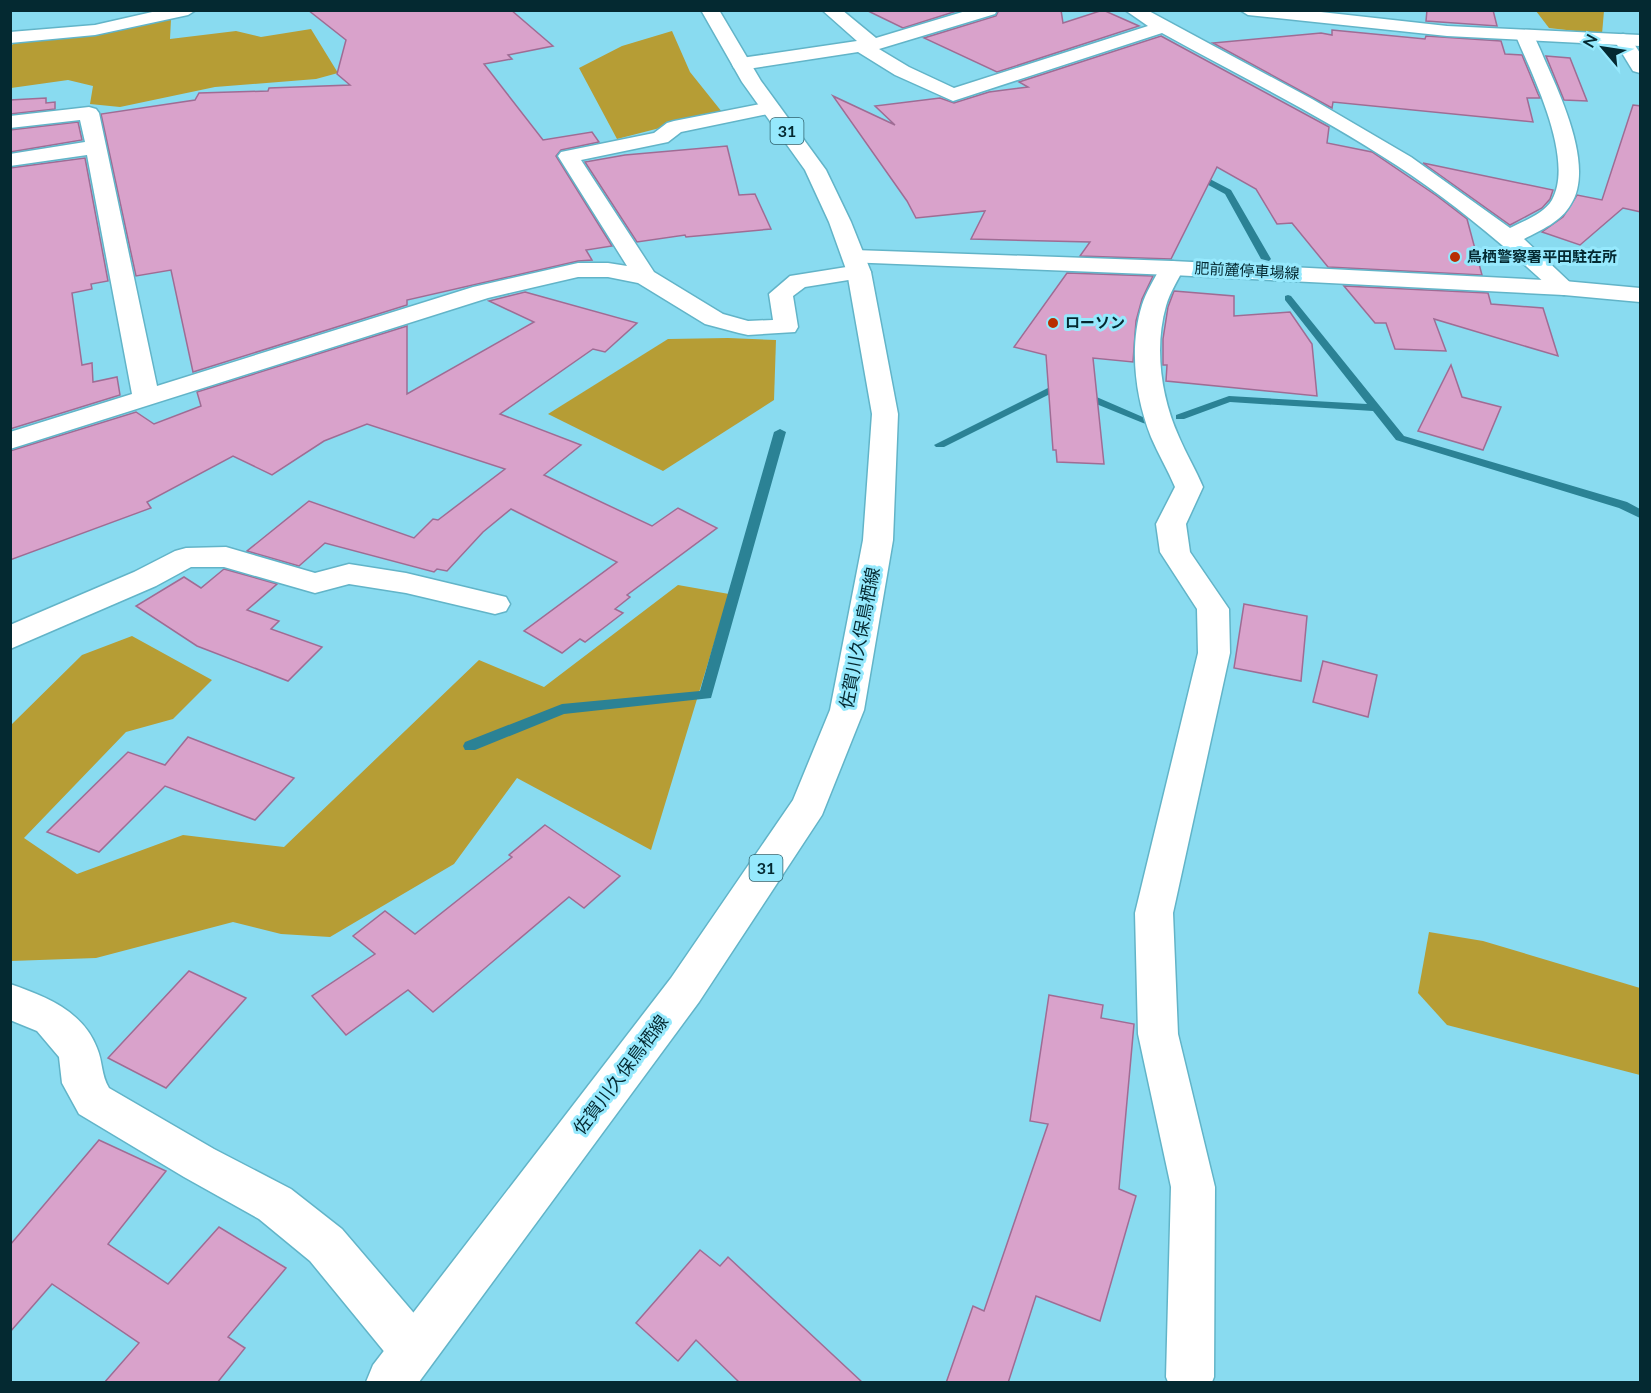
<svg xmlns="http://www.w3.org/2000/svg" width="1651" height="1393" font-family="Lato,'Noto Sans JP',sans-serif">
<style>
.green{fill:#b69d35}
.lines{fill:none;stroke-linecap:round;stroke-linejoin:round}
.stream{fill:#2b8295;fill-rule:evenodd}
.building{fill:#d9a2cb;stroke:#9f6c94;stroke-width:1.5}
.minor-casing{stroke:#62b4c8;stroke-width:3}
.tertiary-casing{stroke:#62b4c8;stroke-width:3}
.secondary-casing{stroke:#62b4c8;stroke-width:3}
.primary-casing{stroke:#62b4c8;stroke-width:3}
.minor{fill:#fff;fill-rule:evenodd}
.tertiary{fill:#fff;fill-rule:evenodd}
.secondary{fill:#fff;fill-rule:evenodd}
.primary{fill:#fff;fill-rule:evenodd}
.poi-dot{fill:#b82e01;stroke:#96e9fd;stroke-width:2}
.labels{text-anchor:middle;stroke-width:6;stroke-linejoin:round;paint-order:stroke}
.far-poi-label{font-size:15px;font-weight:bold;fill:#042931;stroke:#96e9fd;text-anchor:start}
.far-street-label{font-size:15px;fill:#042931;stroke:#96e9fd}
.shield{fill:#96e9fd;stroke:#30636e;stroke-width:1.5}
.shield-label{font-size:16px;font-weight:bold;fill:#042931}
.street-label{font-size:18px;fill:#042931;stroke:#96e9fd}
</style>
<rect width="100%" height="100%" fill="#89dbf0"/>
<g class="green">
<path d="M1536 11H1604L1602 34 1549 28Z"/>
<path d="M171 19 170 39 236 31 261 37 311 29 338 73 316 79 215 87 120 107 90 104 93 86 68 80 11 88 10 46 15 43 99 34Z"/>
<path d="M672 31 690 72 722 112 617 139 579 68 622 46Z"/>
<path d="M728 338 776 340 774 400 663 471 548 414 668 339Z"/>
<path d="M678 585 729 594 651 850 517 778 454 864 330 937 281 934 233 922 96 958 11 961V725L82 655 132 636 212 680 173 719 126 732 24 838 77 874 183 835 284 847 479 660 544 687Z"/>
<path d="M1429 932 1483 941 1640 988V1075L1447 1025 1418 993Z"/>
</g>
<g class="lines">
<g class="stream">
<path d="M1192 174 1206 177 1231 190 1271 259 1269 261 1261 259 1225 194 1201 181 1189 179 1188 177Z"/>
<path d="M1288 295 1291 296 1404 436 1627 502 1640 509V518L1619 508 1396 440 1373 411 1230 402 1184 419H1176V415L1229 396 1367 404 1285 300V296Z"/>
<path d="M1048 388 1085 392 1152 421 1147 424 1143 423 1079 397 1050 394 944 447H936L934 445Z"/>
<path d="M780 429 786 432 711 698 564 714 475 750H465L463 746 465 742 562 704 700 691 774 432Z"/>
</g>
</g>
<g class="building">
<path d="M308 10H511L553 46 508 55 512 59 484 64 543 140 592 132 599 142 561 150 556 156 612 246 586 250 592 260 578 261 407 300V305L193 372 171 270 136 276 101 114 195 100 199 93 268 91 269 88 350 85 337 74 346 40Z"/>
<path d="M866 10H960L903 28Z"/>
<path d="M999 10H1061L1063 23 1103 10 1139 26 997 72 924 38 996 16Z"/>
<path d="M1427 10H1493L1497 26 1426 21Z"/>
<path d="M1332 30 1425 39 1426 36 1501 41 1505 54 1522 55 1538 94 1540 98H1527L1533 122 1333 102 1332 108 1213 43 1321 33 1332 35Z"/>
<path d="M1161 36 1329 127 1327 143 1372 152 1437 196 1467 219 1482 275 1328 267 1292 223 1277 224 1256 189 1217 167 1171 259 1080 256 1090 242 971 239 985 211 916 218 907 201 833 96 895 125 875 106 940 98 954 103 989 92 1028 87 1019 82Z"/>
<path d="M1546 56 1570 58 1587 101 1564 100Z"/>
<path d="M46 98V103L55 102V109L10 114V100Z"/>
<path d="M1633 105 1641 106V212L1623 208 1580 245 1542 232 1563 217 1577 195 1602 200Z"/>
<path d="M78 122 82 140 10 152V130Z"/>
<path d="M727 146 739 195 755 194 771 229 686 237 685 235 637 242 585 162 625 155Z"/>
<path d="M85 158 108 281 91 284 92 289 72 293 82 365 92 363 93 382 117 377 120 395 10 429V168Z"/>
<path d="M1423 163 1553 190 1550 199 1542 208 1510 225Z"/>
<path d="M1067 273 1153 276 1142 299 1136 321 1133 362 1093 358 1104 464 1057 462 1056 450H1053L1046 355 1014 347Z"/>
<path d="M1344 286 1488 293 1491 304 1543 308 1558 356 1434 319 1446 351 1395 349 1386 323H1375Z"/>
<path d="M1174 291 1234 296V316L1290 312 1312 344 1317 396 1166 381 1167 365H1163V339L1168 307Z"/>
<path d="M525 292 637 323 605 352 593 349 500 414 581 445 544 475 652 526 678 508 717 528 627 595 630 597 615 609 623 613 585 642 580 639 562 653 524 631 617 562 511 509 483 532 447 571 437 569 434 572 325 543 299 566 247 551 309 501 414 538 433 519 438 520 505 469 367 424 324 441 272 475 233 456 147 502 151 508 10 560V451L136 412 154 424 201 406 197 392 407 326V394L534 322 489 301Z"/>
<path d="M1451 365 1462 397 1501 407 1483 450 1418 431Z"/>
<path d="M224 569 277 584 247 610 279 621 271 629 322 647 288 681 197 646 136 606 184 577 201 588Z"/>
<path d="M1244 604 1307 616 1301 681 1234 668Z"/>
<path d="M1323 661 1377 675 1368 717 1313 702Z"/>
<path d="M188 737 294 778 255 820 165 786 99 852 47 832 128 752 165 765Z"/>
<path d="M545 825 620 876 584 908 569 897 433 1012 408 990 346 1035 312 996 375 954 353 936 385 911 415 934 512 857 509 855Z"/>
<path d="M189 971 246 998 166 1088 108 1058Z"/>
<path d="M1049 995 1103 1005 1101 1018 1134 1024 1119 1189 1136 1196 1100 1321 1036 1296 1008 1383H946L973 1306 984 1311 1048 1124 1030 1121Z"/>
<path d="M99 1140 166 1171 108 1244 168 1284 219 1227 286 1268 228 1337 245 1348 217 1383H104L139 1343 52 1284 10 1332V1245Z"/>
<path d="M700 1250 720 1266 728 1257 863 1383H740L696 1340 678 1361 636 1323Z"/>
</g>
<g class="lines">
<g class="minor-casing">
<g id="minor">
<path d="M161 10H196L188 15 95 35 10 43V32L95 25Z"/>
<path d="M822 10H842L876 38 969 10H997L995 14 879 49 909 67 954 88 1148 26 1125 10H1147L1312 99 1411 157 1510 228C1523 221 1544 214 1552 200 1575 159 1532 74 1515 34L1518 30H1530C1537 40 1541 52 1546 63 1562 99 1594 168 1571 204 1561 222 1541 230 1524 239L1576 288 1572 293 1564 295 1556 293C1506 247 1453 202 1396 165 1321 116 1240 76 1162 33L953 101 895 75 858 52 741 70 734 68 732 64 734 60 741 58 857 41Z"/>
<path d="M1623 34 1629 36 1640 53V73L1633 71 1614 40 1617 36Z"/>
<path d="M770 102 777 104 780 108 777 112 681 132 668 142 581 160 654 272 723 314 748 321 773 320 769 294 790 276 859 265 867 267 871 272 867 277 805 287 793 296 798 327 795 332 748 335 739 333 705 324 638 283 608 277H578L488 298 10 449V432L132 394 87 155 10 166V154L85 142 80 120 10 128V116L89 107 96 109 99 113 157 386 473 287 578 263H608L627 266 558 156 561 152 654 133 667 123 674 121Z"/>
<path d="M1172 261 1180 263 1184 268C1178 280 1170 292 1166 306 1154 348 1161 397 1179 437 1186 454 1196 470 1203 487L1186 524 1190 552 1229 609 1230 653 1173 913 1178 1034 1215 1187 1214 1377 1212 1382H1168L1166 1377 1171 1187 1138 1034 1135 913 1198 653 1197 609 1160 552 1156 524 1175 487C1168 470 1158 454 1151 437 1135 397 1129 347 1142 305 1146 292 1154 280 1160 268L1164 263Z"/>
<path d="M226 547 315 573 349 564 406 573 506 597 510 604 506 611 495 614 406 593 349 584 315 593 224 567H191L156 586 10 649V625L134 572 175 551 186 548Z"/>
<path d="M10 984C45 996 83 1011 97 1048 103 1062 101 1075 109 1088L214 1149 291 1189 342 1229 430 1332 437 1349 430 1366 413 1373 396 1366 310 1261 259 1219 184 1177 79 1114 62 1083 59 1057 37 1031 10 1020Z"/>
</g>
</g>
<g class="tertiary-casing">
<path id="tertiary" d="M1240 10H1303L1447 26 1640 35V46L1447 36 1248 15Z"/>
</g>
<g class="secondary-casing">
<path id="secondary" d="M854 250 1172 261 1564 281 1640 288V302L1564 295 1172 275 846 262 842 257 846 252Z"/>
</g>
<g class="primary-casing">
<path id="primary" d="M701 10H719L761 81 826 170 851 222 871 272 898 414 893 540 864 710 822 815 699 1002 419 1382H366L373 1365 671 978 793 800 830 710 863 540 872 414 847 272 829 222 805 170 742 82Z"/>
</g>
<use href="#minor" class="minor"/>
<use href="#tertiary" class="tertiary"/>
<use href="#secondary" class="secondary"/>
<use href="#primary" class="primary"/>
</g>
<g class="poi-dot">
<circle cx="1455" cy="257" r="6"/>
<circle cx="1053" cy="323" r="6"/>
</g>
<g class="labels">
<g class="far-poi-label">
<text x="1467" y="262">鳥栖警察署平田駐在所</text>
<text x="1065" y="328">ローソン</text>
</g>
<g class="far-street-label">
<text transform="translate(1247 271) rotate(3)" y="5">肥前麓停車場線</text>
</g>
<g class="shield">
<rect x="770.5" y="118" width="33" height="26" rx="4.5"/>
<rect x="749.5" y="855" width="33" height="26" rx="4.5"/>
</g>
<g class="shield-label">
<text x="787" y="137">31</text>
<text x="766" y="874">31</text>
</g>
<g class="street-label">
<text transform="translate(860 638) rotate(-79)" y="6">佐賀川久保鳥栖線</text>
<text transform="translate(621 1075) rotate(-53)" y="6">佐賀川久保鳥栖線</text>
</g>
</g>
<rect width="1651" height="1393" fill="none" stroke="#042931" stroke-width="24"/>
<g transform="translate(1603 48) rotate(299)" stroke="#96e9fd" stroke-width="4.5" paint-order="stroke">
<path d="M0-4.5L10 22L0 15L-10 22Z" fill="#042931"/>
<text y="-9" font-size="16" font-weight="bold" text-anchor="middle" fill="#042931">N</text>
</g>
</svg>
